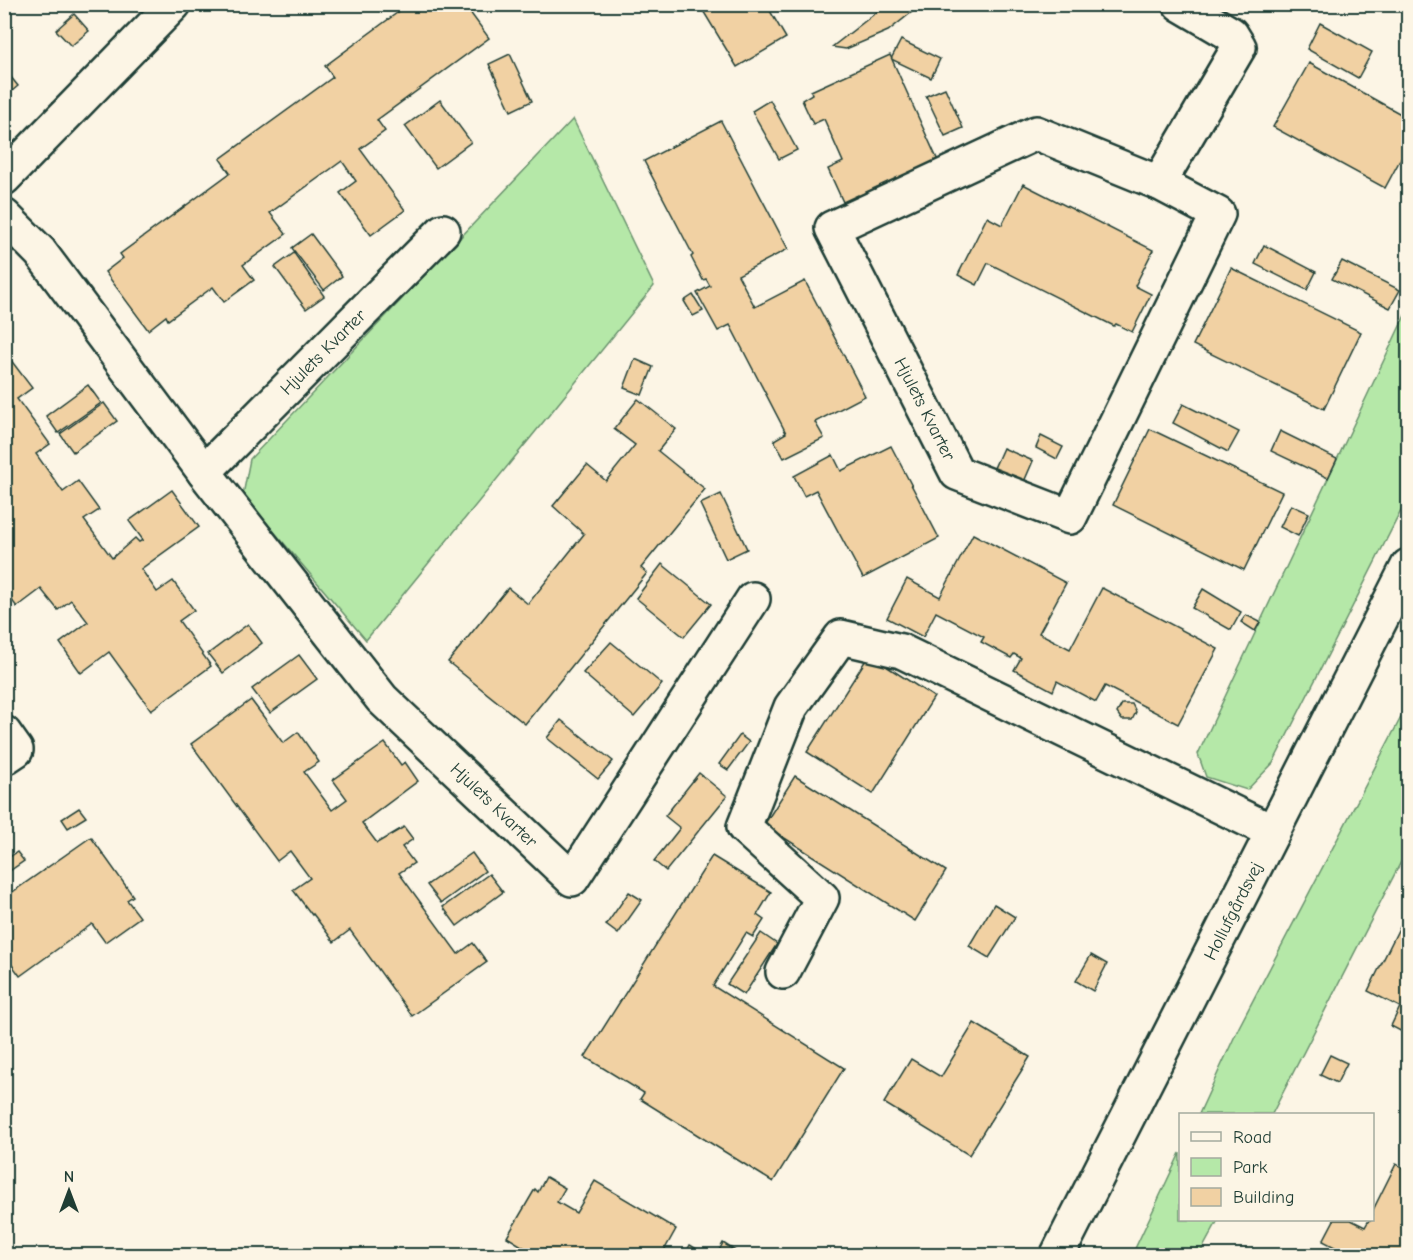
<svg xmlns="http://www.w3.org/2000/svg" width="1413" height="1260" font-family="'Comic Neue',sans-serif">
<style>
.green{fill:#b5e8a8;stroke:#6a926e;stroke-width:1.5}
.building{fill:#f1d1a3;stroke:#1f3d34;stroke-width:1.5}
.lines{fill:none;stroke-linecap:round;stroke-linejoin:round}
.minor-casing{stroke:#1f3d34;stroke-width:38}
.minor{stroke:#fcf5e5;stroke-width:33}
.labels{text-anchor:middle;stroke-width:4.5;stroke-linejoin:round;paint-order:stroke}
.street-label{font-size:18px;fill:#1f3d34;stroke:#fcf5e5}
</style>
<rect width="100%" height="100%" fill="#fcf5e5"/>
<filter id="ink" filterUnits="userSpaceOnUse"><feTurbulence type="fractalNoise" baseFrequency=".0167" numOctaves="2"/><feDisplacementMap in="SourceGraphic" scale="12" xChannelSelector="R" yChannelSelector="G"/><feConvolveMatrix kernelMatrix="1 2 1 2 8 2 1 2 1" color-interpolation-filters="sRGB"/></filter>
<g filter="url(#ink)">
<g class="green">
<path d="M573 119 654 286 366 640 243 495 250 459Z"/>
<path d="M1408 309V497L1273 763 1247 790 1206 777 1198 754Z"/>
<path d="M1408 704V848L1272 1114H1199L1239 1027Z"/>
<path d="M1180 1153V1220H1218L1199 1255H1132Z"/>
</g>
<g class="building">
<path d="M404 4H464L489 38 377 120 385 131 360 149 405 210 371 235 340 193 356 181 342 161 270 213 286 234 243 265 254 280 224 302 213 287 168 320 166 316 148 330 105 272 123 258 120 254 230 173 220 159 333 77 325 66 405 7Z"/>
<path d="M699 4H766L786 38 737 67Z"/>
<path d="M887 4H922L888 31 846 49 832 47Z"/>
<path d="M74 14 89 31 71 46 56 30Z"/>
<path d="M1320 23 1372 52 1358 78 1307 49Z"/>
<path d="M901 40 940 59 931 78 891 59Z"/>
<path d="M510 54 532 101 511 111 489 64Z"/>
<path d="M890 55 938 161 859 197 858 195 843 202 828 169 843 162 824 119 813 124 802 100 812 94 811 91Z"/>
<path d="M1309 63 1408 118V145L1385 188 1273 127Z"/>
<path d="M6 71 18 86 6 96 4 73Z"/>
<path d="M945 88 963 128 945 136 926 96Z"/>
<path d="M440 100 471 142 436 168 405 126Z"/>
<path d="M770 100 797 150 779 159 752 111Z"/>
<path d="M721 121 788 249 738 275 755 307 805 281 865 396 815 422 824 438 784 458 774 440 786 433 730 325 718 331 697 293 710 286 706 279 703 280 691 257 693 255 644 161Z"/>
<path d="M1023 184 1153 250 1135 286 1151 294 1132 332 1116 324 1114 326 988 263 977 285 958 275 987 217 1002 225Z"/>
<path d="M311 234 342 276 324 290 292 248Z"/>
<path d="M1264 245 1316 272 1307 290 1255 264Z"/>
<path d="M294 253 324 296 306 309 275 267Z"/>
<path d="M1342 261 1400 290 1390 308 1332 279Z"/>
<path d="M1231 268 1361 332 1324 409 1193 345Z"/>
<path d="M693 295 703 311 693 316 684 301Z"/>
<path d="M10 359 32 388 17 399 50 444 36 454 63 492 78 481 99 510 84 520 112 558 135 538 139 542 143 540 129 521 172 490 199 527 141 569 157 592 173 581 194 610 179 621 211 666 151 710 109 652 81 673 60 643 88 622 71 600 58 610 41 589 17 607 4 590V364Z"/>
<path d="M635 359 653 367 642 395 624 388Z"/>
<path d="M88 385 101 403 58 433 46 416Z"/>
<path d="M638 399 676 429 658 451 705 489 641 568 647 573 525 724 448 662 508 588 528 604 584 534 553 506 587 465 606 481 635 445 614 429Z"/>
<path d="M104 403 117 421 73 452 60 434Z"/>
<path d="M1183 404 1239 432 1228 452 1173 423Z"/>
<path d="M1150 429 1282 492 1244 570 1113 505Z"/>
<path d="M1280 431 1337 459 1328 478 1271 451Z"/>
<path d="M1041 436 1063 447 1057 459 1036 448Z"/>
<path d="M891 446 939 538 863 578 816 490 804 496 794 476 833 455 841 471Z"/>
<path d="M1003 448 1033 461 1020 491 990 477Z"/>
<path d="M721 494 747 549 726 559 700 504Z"/>
<path d="M1291 505 1309 513 1298 536 1280 527Z"/>
<path d="M973 534 1066 583 1039 633 1070 649 1102 588 1218 649 1178 724 1105 686 1096 702 1057 681 1053 691 1014 670 1021 658 1014 654 1011 658 981 642 984 637 936 612 923 637 887 618 907 579 940 597Z"/>
<path d="M662 564 711 604 684 637 636 598Z"/>
<path d="M1203 589 1241 612 1231 630 1192 608Z"/>
<path d="M1246 615 1260 622 1255 631 1241 622Z"/>
<path d="M248 624 262 643 223 673 208 654Z"/>
<path d="M611 642 662 684 634 717 583 673Z"/>
<path d="M299 655 317 679 270 713 252 689Z"/>
<path d="M869 655 934 697 873 794 807 752Z"/>
<path d="M251 700 283 743 298 732 319 762 304 772 332 810 347 799 333 780 385 743 401 765 405 762 418 781 362 823 377 843 404 827 413 839 402 847 414 863 399 873 458 954 473 943 487 962 412 1016 350 930 334 942 313 914 312 915 293 890 310 878 290 851 277 861 191 744Z"/>
<path d="M1122 704H1132L1136 712 1132 720H1122L1117 713Z"/>
<path d="M561 720 613 761 598 779 547 738Z"/>
<path d="M740 735 749 742 728 770 719 764Z"/>
<path d="M699 773 727 796 666 871 654 861 680 828 665 816Z"/>
<path d="M795 776 946 871 915 921 764 825Z"/>
<path d="M79 808 86 817 68 828 62 819Z"/>
<path d="M91 837 133 896 127 900 140 917 105 942 92 924 20 976 4 954V898Z"/>
<path d="M17 852 24 861 8 872 4 868V861Z"/>
<path d="M472 853 485 871 441 903 427 885Z"/>
<path d="M712 856 771 892 757 915 764 920 753 937 746 933 713 986 844 1068 773 1182 640 1099 644 1093 585 1057Z"/>
<path d="M489 874 503 892 457 926 443 907Z"/>
<path d="M629 892 642 900 618 934 606 925Z"/>
<path d="M994 904 1015 917 989 958 969 946Z"/>
<path d="M1404 918 1408 920V1035L1391 1026 1400 1007 1368 991Z"/>
<path d="M761 933 777 944 744 995 727 984Z"/>
<path d="M1091 955 1107 964 1093 991 1076 981Z"/>
<path d="M974 1023 1030 1057 969 1155 884 1103 911 1059 941 1077Z"/>
<path d="M1330 1055 1347 1063 1337 1083 1320 1075Z"/>
<path d="M1396 1164 1408 1170V1256H1352L1323 1241 1334 1220H1351L1365 1227 1369 1220H1372V1212Z"/>
<path d="M546 1177 565 1188 557 1202 576 1213 595 1181 676 1229 661 1256H538L507 1237 535 1189 538 1192Z"/>
<path d="M723 1243 743 1256H716Z"/>
<path d="M690 1245 708 1256H684Z"/>
</g>
<g class="lines">
<g class="minor-casing">
<g id="minor">
<path d="M1036 133 1159 183 1218 214 1070 517 957 473 832 228Z"/>
<path d="M4 178 174 4"/>
<path d="M1159 183 1239 47 1231 34 1180 4"/>
<path d="M4 216 40 252 204 472 382 699 572 879 753 599"/>
<path d="M204 472 443 231"/>
<path d="M4 733 16 750 4 758"/>
<path d="M783 972 822 898 744 827 791 707 841 637 901 651 1273 832"/>
<path d="M1057 1256 1408 566"/>
</g>
</g>
<use href="#minor" class="minor"/>
</g>
</g>
<g class="labels">
<g class="street-label">
<text transform="translate(323 352) rotate(-45)" y="6">Hjulets Kvarter</text>
<text transform="translate(925 409) rotate(63)" y="6">Hjulets Kvarter</text>
<text transform="translate(494 805) rotate(44)" y="6">Hjulets Kvarter</text>
<text transform="translate(1233 911) rotate(-63)" y="6">Hollufgårdsvej</text>
</g>
</g>
<rect width="1413" height="1260" fill="none" stroke="#fcf5e5" stroke-width="24"/>
<rect x="12" y="12" width="1389" height="1236" fill="none" stroke="#1f3d34" stroke-width="2" filter="url(#ink)"/>
<rect x="1179" y="1113" width="195" height="108" fill="#fcf5e5" stroke="#a4ab9e" stroke-width="1.5"/>
<rect x="1191" y="1132" width="30" height="9" fill="#fcf5e5" stroke="#a4ab9e" stroke-width="1.5"/>
<text x="1233" y="1143" font-size="18" fill="#1f3d34">Road</text>
<rect x="1191" y="1158" width="30" height="18" fill="#b5e8a8" stroke="#a4ab9e" stroke-width="1.5"/>
<text x="1233" y="1173" font-size="18" fill="#1f3d34">Park</text>
<rect x="1191" y="1188" width="30" height="18" fill="#f1d1a3" stroke="#a4ab9e" stroke-width="1.5"/>
<text x="1233" y="1203" font-size="18" fill="#1f3d34">Building</text>
<g transform="translate(69 1191)" stroke="#fcf5e5" stroke-width="4.5" paint-order="stroke">
<path d="M0-4.5L10 22L0 15L-10 22Z" fill="#1f3d34"/>
<text y="-9" font-size="16" font-weight="bold" text-anchor="middle" fill="#1f3d34">N</text>
</g>
</svg>
